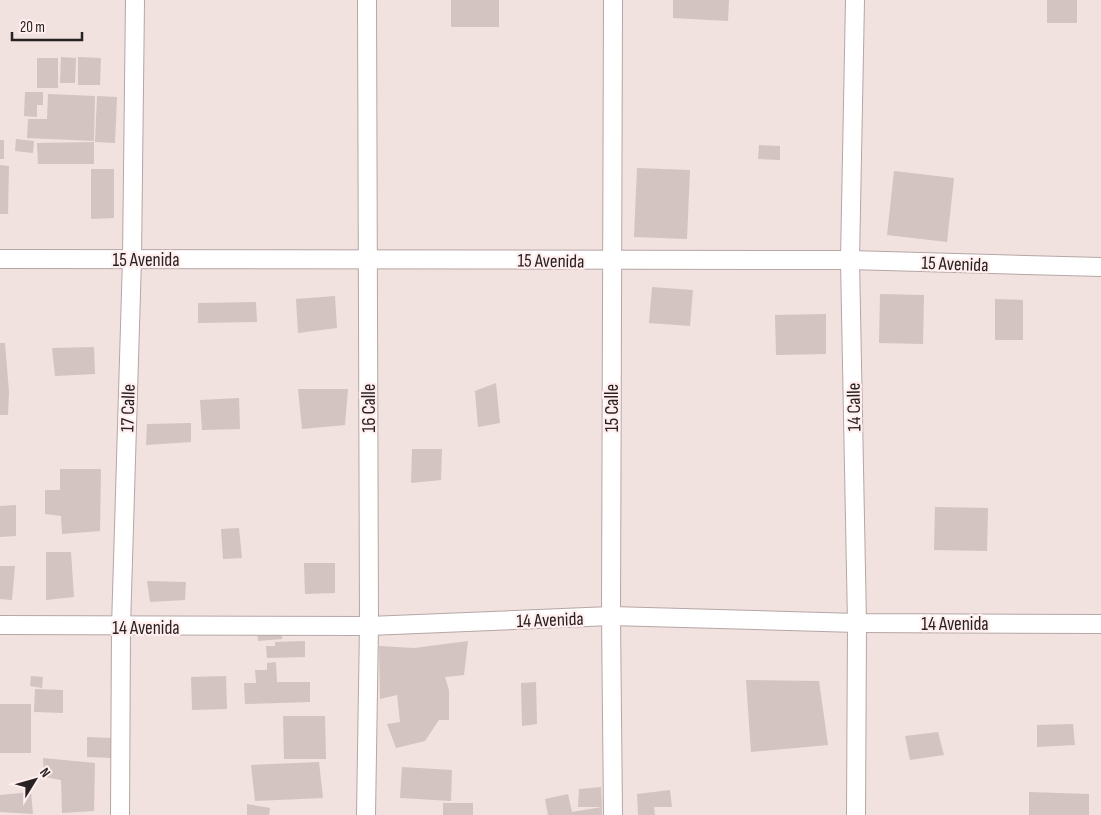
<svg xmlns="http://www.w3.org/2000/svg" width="1101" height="815" font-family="'Sofia Sans Condensed',sans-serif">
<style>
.building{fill:#d3c3c1}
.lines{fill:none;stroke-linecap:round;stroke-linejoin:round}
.street-casing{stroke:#b6a6a5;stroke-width:20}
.street{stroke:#fff;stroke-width:18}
.labels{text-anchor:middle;stroke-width:4.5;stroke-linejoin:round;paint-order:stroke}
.street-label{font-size:19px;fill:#272121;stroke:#ffeeed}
</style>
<rect width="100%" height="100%" fill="#f1e1df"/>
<g class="building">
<rect x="451" y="0" width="48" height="27"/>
<path d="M673 0H729L728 21 673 18Z"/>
<rect x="1047" y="0" width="30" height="23"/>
<path d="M61 57 76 58 75 83H60Z"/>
<path d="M78 57 101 58 100 85H78Z"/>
<rect x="37" y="58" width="21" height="30"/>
<path d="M25 92H43V105H37V117L24 116Z"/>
<path d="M48 94 95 96 94 141 27 138 28 119H47Z"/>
<path d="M97 96 117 97 115 143 95 142Z"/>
<path d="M16 139 34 141 33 153 15 151Z"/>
<rect x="0" y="140" width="4" height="19"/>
<path d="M94 142V164H38L37 143Z"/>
<path d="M759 145 780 146V160L758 159Z"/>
<path d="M0 165 9 166 8 214H0Z"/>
<path d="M637 168 690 170 687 239 634 237Z"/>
<path d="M91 169H114V218L91 219Z"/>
<path d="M894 171 954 178 947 242 887 235Z"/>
<path d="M652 287 693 290 690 326 649 323Z"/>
<path d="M880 294 924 295 923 344 879 343Z"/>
<path d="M335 296 337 328 298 333 296 299Z"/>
<path d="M995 299 1023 300V340H995Z"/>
<path d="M256 302 257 322 198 323V303Z"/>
<path d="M826 314V354L776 355 775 315Z"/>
<path d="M0 343H5L9 392 8 415H0Z"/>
<path d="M94 347 95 374 55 376 52 348Z"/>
<path d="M496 383 500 423 478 427 475 391Z"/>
<path d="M298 389H348L345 425 302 429Z"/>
<path d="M239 398 240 429 202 430 200 400Z"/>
<path d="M191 423V442L146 445 147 424Z"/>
<path d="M412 449H442L441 480 411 483Z"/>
<path d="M60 469H101L100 531 62 534 61 516 45 514V490H60Z"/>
<path d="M16 505V536L0 537V506Z"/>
<path d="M935 507 988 508 987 551 934 550Z"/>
<path d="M239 528 242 558 223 559 221 529Z"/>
<path d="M46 552H71L74 597 46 600Z"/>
<path d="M304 563H335V593L305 594Z"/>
<path d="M0 566H15L12 600 0 599Z"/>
<path d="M147 581 186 582 185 600 150 602Z"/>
<path d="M282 628V639L258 641 257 629Z"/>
<path d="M305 641V657L267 658 266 646H275V642Z"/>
<path d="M468 641 464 675 445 677 449 690V720H439L425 741 396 748 387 724 400 722 397 695 380 699 379 646 414 648Z"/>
<path d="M276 662 277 682H310V702L245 704 244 683H256L255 670H267V663Z"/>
<path d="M31 676 43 677 42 688 30 686Z"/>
<path d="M226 676 227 709 192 710 191 677Z"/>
<path d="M746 680 819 681 828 745 751 752Z"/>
<path d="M536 682 537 724 522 726 521 683Z"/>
<path d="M35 689 63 690V713L34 712Z"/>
<rect x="0" y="704" width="31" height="49"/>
<path d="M283 716H325L326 759H284Z"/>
<path d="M1073 724 1075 745 1037 747V725Z"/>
<path d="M938 732 944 755 910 760 905 736Z"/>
<path d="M87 737 113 738 112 758 87 757Z"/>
<path d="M43 758 95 763 94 811 62 813 61 780 44 777Z"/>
<path d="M319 762 323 798 255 801 251 765Z"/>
<path d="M402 767 452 770 451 801 400 798Z"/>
<path d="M601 787 602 807H578L579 789Z"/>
<path d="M670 790 672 807H654L655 815H638L637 794Z"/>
<path d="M31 792 33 814 0 812V795Z"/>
<path d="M1029 792 1089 794V815H1029Z"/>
<path d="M568 794 572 812 602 807V815H548L545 799Z"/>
<rect x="443" y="803" width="30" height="12"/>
<path d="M247 804 270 808 269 815H247Z"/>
</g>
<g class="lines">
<g class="street-casing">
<g id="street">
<path d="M613 0 611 616 613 815"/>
<path d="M855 0 850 260 857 623 856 815"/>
<path d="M0 259 850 260 1101 267"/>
<path d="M0 625 369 626 611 616 857 623 1101 624"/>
<path d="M120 815 121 627 132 259 135 0"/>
<path d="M366 815 369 626 367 0"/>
</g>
</g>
<use href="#street" class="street"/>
</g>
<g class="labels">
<g class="street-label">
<text x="146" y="266">15 Avenida</text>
<text transform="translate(551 260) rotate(1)" y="7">15 Avenida</text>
<text transform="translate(955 263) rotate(2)" y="7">15 Avenida</text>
<text transform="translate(853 407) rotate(-91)" y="7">14 Calle</text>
<text transform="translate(127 408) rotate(-88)" y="7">17 Calle</text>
<text transform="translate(368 408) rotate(-90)" y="7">16 Calle</text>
<text transform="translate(611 408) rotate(-90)" y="7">15 Calle</text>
<text transform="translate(550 619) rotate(-2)" y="7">14 Avenida</text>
<text x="955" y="630">14 Avenida</text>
<text x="146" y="634">14 Avenida</text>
</g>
</g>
<g transform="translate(35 780) rotate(53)" stroke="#ffeeed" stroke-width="4" paint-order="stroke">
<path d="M0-4L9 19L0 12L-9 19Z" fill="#272121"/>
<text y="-8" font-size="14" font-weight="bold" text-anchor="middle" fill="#272121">N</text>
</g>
<path d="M12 32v8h70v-8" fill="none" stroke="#272121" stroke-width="2.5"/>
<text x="20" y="32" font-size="15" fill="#272121" stroke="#ffeeed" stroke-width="4" paint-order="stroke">20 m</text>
</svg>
